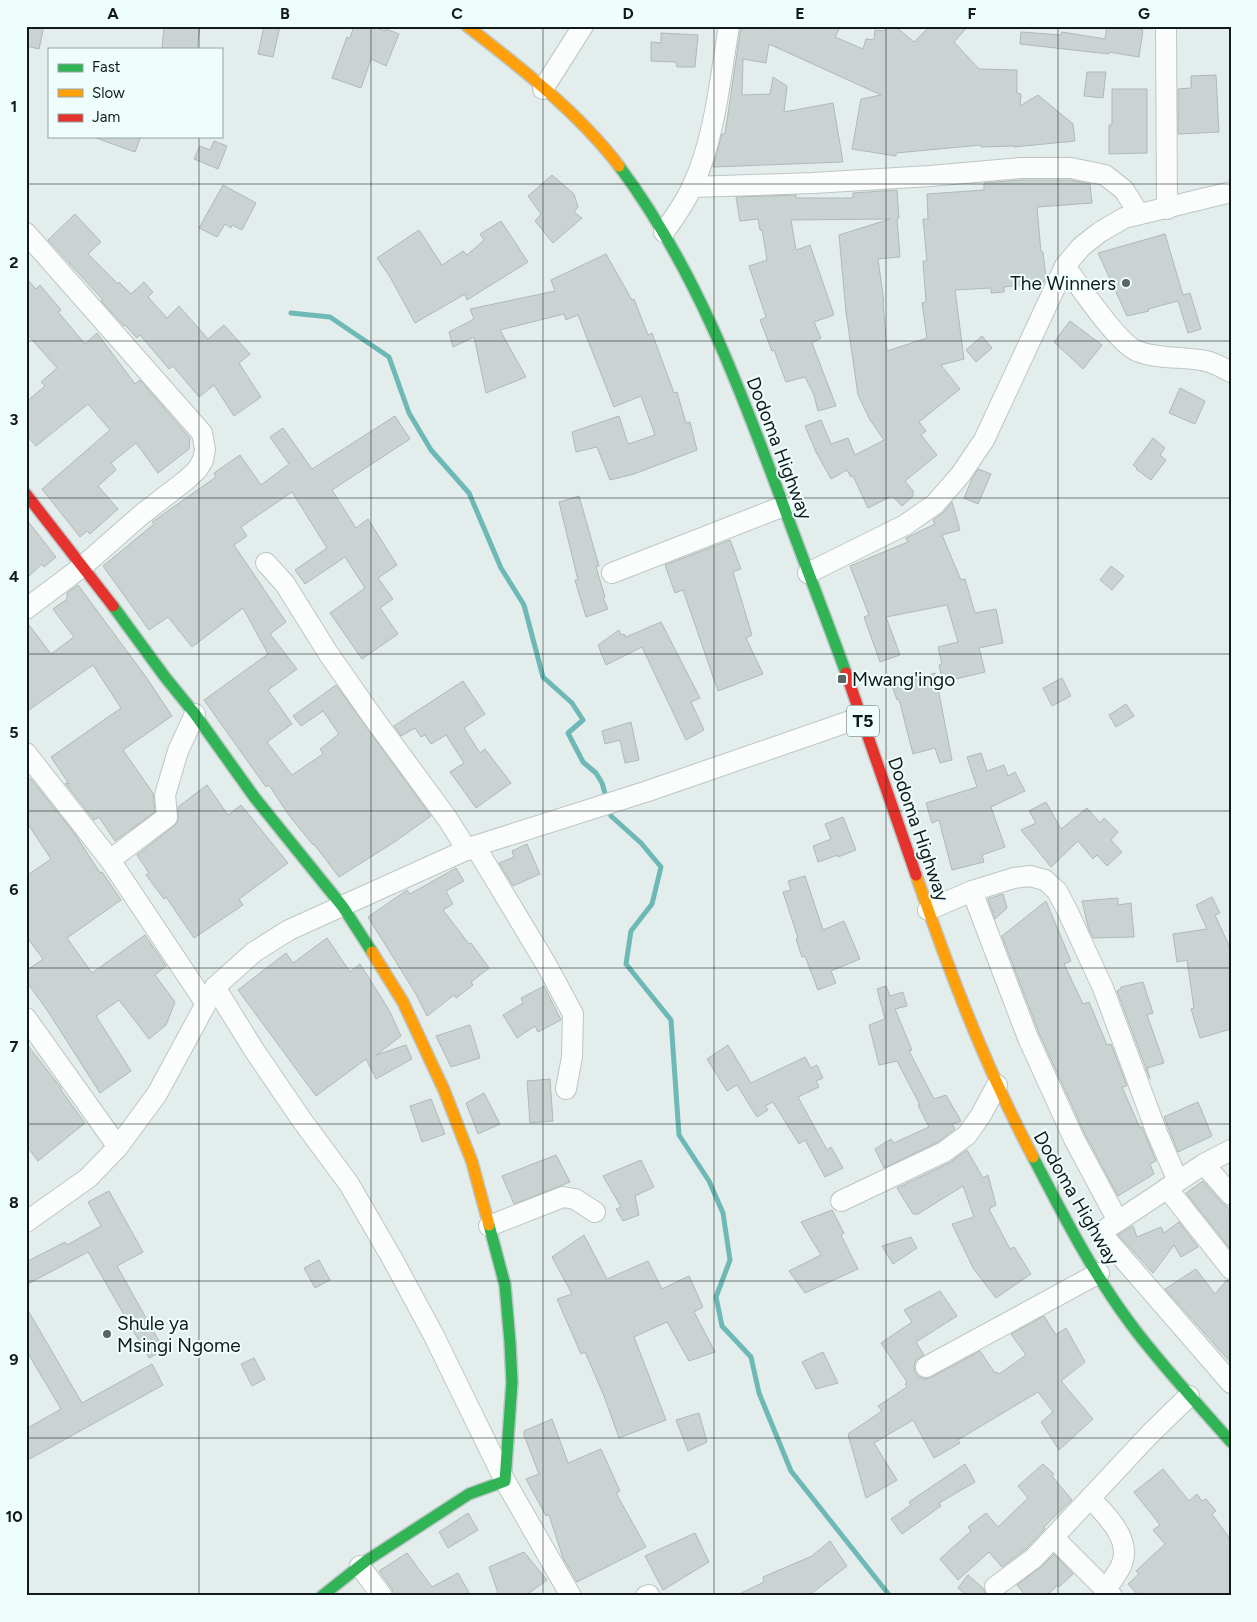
<svg xmlns="http://www.w3.org/2000/svg" width="1257" height="1622" font-family="Figtree,sans-serif">
<style>
.lines{fill:none;stroke-linecap:round;stroke-linejoin:round}
.stream{stroke:#6eb9b6;stroke-width:5}
.building{fill:#cad3d2;stroke:#b0b9b8}
.street-casing{stroke:#bdc6c6;stroke-width:22}
.fast-casing{stroke:#bdc6c6;stroke-width:14}
.slow-casing{stroke:#bdc6c6;stroke-width:14}
.jam-casing{stroke:#bdc6c6;stroke-width:14}
.street{stroke:#fbfcfc;stroke-width:20}
.fast{stroke:#30b455;stroke-width:11}
.slow{stroke:#ff9f0a;stroke-width:11}
.jam{stroke:#e5322d;stroke-width:11}
.grid{fill:none;stroke:#121a19;stroke-width:1;stroke-opacity:0.55}
.poi-dot{fill:#5b6463;stroke:#eefefd;stroke-width:2}
.labels{text-anchor:middle;stroke-width:4;stroke-linejoin:round;paint-order:stroke}
.shield{fill:#eefefd;stroke:#545e5d;stroke-width:1}
.shield-label{font-size:18px;font-weight:bold;fill:#121a19}
.poi-label{font-size:19px;fill:#121a19;stroke:#eefefd;text-anchor:start}
.street-label{font-size:19px;fill:#121a19;stroke:#eefefd}
.neatline{fill:none;stroke:#121a19;stroke-width:2}
.grid-label{font-size:16px;text-anchor:middle;font-weight:bold;fill:#121a19}
</style>
<rect width="100%" height="100%" fill="#e2edec"/>
<g class="lines">
<g class="stream">
<path d="M291 313 330 317 389 357 409 413 431 450 469 493 501 568 524 605 543 677 572 703 583 720 568 733 583 762 596 773 602 783 607 800"/>
<path d="M609 809 611 816 641 843 661 867 652 904 631 931 626 964 671 1020 679 1135 709 1181 723 1213 730 1260 716 1297 722 1326 751 1357 759 1393 791 1471 890 1596"/>
</g>
</g>
<g class="building">
<path d="M26 26H44L39 49 26 46Z"/>
<path d="M164 26H200L197 49H162Z"/>
<path d="M264 26H280L273 57 258 54Z"/>
<path d="M354 26H372L385 31 386 29 399 34 386 66 371 59 361 88 332 78 347 37 350 38Z"/>
<path d="M741 26H757L771 29V26H841L835 37 863 49 866 39 874 40 875 30 885 31 886 26H895L914 42 930 26H968L954 42 979 69 1017 70V93L1021 94 1020 106 1038 95 1073 124 1075 141 1014 147V146L981 147V145L896 153V156L852 149 861 99 881 95 769 44 766 63 743 59 742 95 770 94 773 77 787 86 784 112 833 103 843 162 713 167 722 134H725Z"/>
<path d="M1107 26H1140V29L1143 30 1139 57 1109 52V54L1020 44 1021 32 1061 35 1062 32 1105 39Z"/>
<path d="M661 33 698 35 695 67H677L676 62 651 61V42L661 43Z"/>
<path d="M1087 72H1106L1103 98 1084 96Z"/>
<path d="M1216 75 1219 132 1178 134V89L1191 88V76Z"/>
<path d="M1112 89H1147V153L1109 154V125H1112Z"/>
<path d="M97 136H141L135 152 96 138Z"/>
<path d="M214 141 227 146 218 169 194 159 200 146 210 150Z"/>
<path d="M552 175 574 194 578 207 574 212 582 218 553 243 535 221 541 214 528 196Z"/>
<path d="M1021 180H1070L1090 184 1092 203 1037 207 1041 252H1043L1046 278 1044 282 1004 287V292L991 293V288L955 290 964 359 941 365 960 389 919 422 926 431 921 435 937 455 905 481 913 491V496L902 506 892 496 868 508 853 476 851 477 847 470 831 479 816 452 805 426 821 420 831 444 848 438 855 455 884 440 870 420 858 395 846 312 839 235 890 219 791 220 796 250 810 245 834 315 814 322 821 338 812 343 836 406 818 411 814 395 805 377 786 382 774 350 772 351 760 320 766 317 749 266 767 260 762 230H760L758 219 740 221 736 197 796 195V198H853V193L897 190 899 218H897L900 257 878 259 884 302H883L887 351 927 338 922 303 926 302 923 261H927L923 219H928L927 194 984 190V183Z"/>
<path d="M223 185 256 203 242 230 232 225 231 228 225 224 217 237 199 228Z"/>
<path d="M75 214 101 242 88 254 118 284 119 282 131 294 144 282 153 292 148 297 167 318 179 306 208 339 224 325 250 354 239 363 261 397 234 416 214 385 199 397 173 366 169 369 140 335 137 338 125 325 124 326 101 301 103 300 48 240Z"/>
<path d="M501 221 528 262 467 300 465 294 415 323 390 277 377 258 419 230 442 265 463 251 467 255 484 240 480 234Z"/>
<path d="M1165 234 1183 295 1190 293 1201 329 1188 333 1178 301 1148 309 1149 311 1127 316 1098 253Z"/>
<path d="M606 254 632 300 634 299 648 335 652 333 674 393 677 392 686 423 690 422 697 450 634 474 610 480 597 447 576 452 572 432 619 416 628 444 655 435 641 396 614 407 578 315 566 320 564 314 500 330 526 377 486 393 474 337 453 347 449 332 474 319 470 309 555 291 551 280Z"/>
<path d="M26 278 36 289 40 285 61 310 58 312 85 344 97 333 135 384 140 380 190 438 189 449 158 473 136 443 111 463 116 470 98 486 118 509 90 534 87 531 80 537 42 489 110 430 88 404 36 446 26 435V402L45 386 41 382 57 368 26 333Z"/>
<path d="M1070 321 1102 345 1083 369 1054 342Z"/>
<path d="M982 336 992 348 976 362 966 350Z"/>
<path d="M1180 388 1205 401 1195 424 1169 413Z"/>
<path d="M395 416 410 439 332 490 356 528 368 519 397 565 378 578 393 599 380 608 398 634 362 659 330 613 365 588 345 557 305 584 295 570 327 548 292 492 241 527 247 536 234 545 286 622 270 634 297 669 268 690 292 724 267 742 292 775 323 754 320 749 339 734 323 711 301 726 293 716 336 685 431 816 396 841 339 877 314 844 313 845 288 814 269 785 266 787 204 700 268 654 243 608 192 647 168 617 149 630 103 566 154 524 152 522 216 477 214 473 240 455 261 485 289 464 270 437 283 428 312 469Z"/>
<path d="M1153 438 1165 448 1160 455 1166 460 1151 480 1136 469 1137 468 1133 465Z"/>
<path d="M978 469 991 474 978 504 964 498 972 479Z"/>
<path d="M579 496 599 566 596 567 605 597 603 598 608 609 586 617 575 580H578L559 502Z"/>
<path d="M952 502 960 530 942 535 961 580 965 579 975 613 996 609 1003 643 979 648 985 672 943 682 939 665 942 664 938 647 958 642 947 605 886 617 900 655 880 662 864 617 869 615 850 566 908 542 906 538 935 524 933 520 944 512Z"/>
<path d="M26 519 56 557 44 567 42 564 26 579Z"/>
<path d="M730 540 741 569 733 572 752 635 746 638 763 674 718 691 683 590 675 593 665 565Z"/>
<path d="M1111 566 1124 576 1112 590 1100 580Z"/>
<path d="M78 585 146 677 172 716 123 750 153 793 155 812 115 841 99 817 94 820 65 783 69 784 51 757 121 708 93 665 26 712V621L51 654 74 637 53 609 67 599V593Z"/>
<path d="M661 622 700 698 691 702 704 730 686 740 642 647 606 665 598 645 619 630 621 635 624 634 626 637Z"/>
<path d="M935 673 952 760 940 763 935 748 913 754 899 699 897 700 892 686Z"/>
<path d="M1062 678 1071 696 1052 706 1043 688Z"/>
<path d="M463 681 485 714 464 728 480 753 485 749 511 783 476 808 450 772 464 763 446 735 431 744 425 735 421 737 415 728 401 736 394 726Z"/>
<path d="M1126 704 1134 716 1116 727 1109 715Z"/>
<path d="M631 722 639 760 625 763 620 740 605 744 602 731Z"/>
<path d="M981 753 987 771 1004 765 1008 776 1015 772 1025 791 991 807 1005 847 982 855 984 862 952 870 939 820 932 823 926 803 977 787 967 757Z"/>
<path d="M26 778 31 779 75 834 100 873 102 872 121 900 67 938 92 973 145 935 166 966 155 975 175 1002 166 1025 149 1039 119 1000 96 1016 131 1071 100 1093 47 1010 26 981V971L43 959 26 936V876L51 859 26 821Z"/>
<path d="M207 785 228 815 241 805 288 863 239 899 243 905 194 938 166 897 164 899 146 875 149 873 137 855 174 826 178 821V807Z"/>
<path d="M1046 802 1061 829 1087 808 1100 823 1104 818 1118 832 1111 840 1122 852 1107 866 1097 855 1093 859 1078 841 1051 867 1021 830 1036 823 1029 811Z"/>
<path d="M843 817 856 850 838 857V855L818 862 813 846 831 839 825 824Z"/>
<path d="M527 844 540 874 513 886 499 863 514 857 512 851Z"/>
<path d="M456 868 464 881 446 891 453 904 443 910 469 944 471 943 489 968 471 982 473 985 456 998 454 995 427 1016 416 994 368 917 407 890 410 894Z"/>
<path d="M805 876 823 930 844 921 860 959 831 971 836 983 818 990 805 956 802 957 796 939 798 938 783 892 791 890 788 881Z"/>
<path d="M1003 894 1007 908 995 919 988 899Z"/>
<path d="M1212 897 1220 913 1215 915 1231 950V1029L1200 1038 1191 1009 1194 1008 1187 960 1177 962 1173 934 1207 929 1196 905Z"/>
<path d="M1118 898V905L1131 903 1134 937 1093 938 1088 927 1082 901Z"/>
<path d="M1046 901 1071 961 1064 964 1083 1004 1089 1002 1107 1045 1111 1044 1127 1086 1122 1087 1140 1128 1142 1127 1156 1161 1150 1164 1154 1174 1118 1196 1085 1134 1039 1033 1002 936Z"/>
<path d="M327 938 350 972 360 964 389 1010 401 1036 376 1055 406 1045 412 1059 376 1079 366 1059 316 1096 238 990 286 953 293 963Z"/>
<path d="M1143 982 1153 1013 1147 1015 1164 1063 1147 1068 1150 1079 1117 991 1121 989V987Z"/>
<path d="M544 986 561 1020 538 1032 535 1026 517 1038 503 1015 523 1003 521 998Z"/>
<path d="M886 986 890 996 903 992 907 1006 895 1009 912 1050 909 1051 934 1099 946 1095 961 1121 952 1124 955 1129 938 1142 884 1168 875 1149 891 1139 894 1143 929 1127 918 1105H920L897 1061 879 1065 869 1025 885 1019 877 989Z"/>
<path d="M470 1025 480 1058 451 1067 436 1036Z"/>
<path d="M26 1043 61 1088V1090L85 1123 38 1161 26 1145Z"/>
<path d="M728 1045 751 1083 805 1057 811 1068 817 1065 823 1078 816 1081 819 1087 798 1097 827 1150 831 1147 843 1168 825 1177 805 1140 799 1144 773 1102 765 1106 768 1110 757 1117 737 1085 727 1091 707 1059Z"/>
<path d="M550 1079 553 1121 530 1123 527 1081Z"/>
<path d="M484 1093 500 1124 478 1134 466 1103Z"/>
<path d="M431 1099 445 1134 422 1142 410 1106Z"/>
<path d="M1198 1102 1212 1136 1178 1152 1164 1117Z"/>
<path d="M967 1150 983 1178 988 1175 996 1205 989 1209 1010 1249 1014 1247 1031 1274 996 1298 973 1268 952 1224 974 1217 963 1186 918 1214H913L897 1188 949 1163Z"/>
<path d="M556 1155 570 1182 514 1204 502 1176Z"/>
<path d="M641 1160 654 1187 635 1196 639 1215 623 1221 616 1209 621 1207 603 1176Z"/>
<path d="M1203 1181 1222 1203 1231 1210V1250L1186 1193Z"/>
<path d="M109 1191 143 1252 117 1266 164 1350 149 1358 88 1252 26 1285V1262L65 1242 67 1245 101 1226 88 1202Z"/>
<path d="M832 1210 844 1233 841 1235 858 1269 805 1293 789 1271 821 1255 801 1222Z"/>
<path d="M1179 1222 1198 1247 1181 1257 1174 1245 1153 1273 1118 1235 1133 1226 1137 1237 1161 1227 1164 1233Z"/>
<path d="M584 1235 607 1279 648 1261 662 1289 689 1276 703 1307 694 1312 715 1352 689 1361 667 1322 634 1337 666 1420 619 1438 604 1396 585 1352 581 1354 557 1299 572 1294 552 1257Z"/>
<path d="M911 1237 917 1248 893 1264 882 1246Z"/>
<path d="M319 1260 330 1280 315 1288 304 1268Z"/>
<path d="M1196 1269 1215 1294 1227 1280 1231 1281V1363L1165 1289Z"/>
<path d="M940 1291 957 1316 916 1342 924 1355 916 1360 914 1366 915 1372 919 1377 925 1379 932 1377 980 1351 995 1373 996 1372 999 1374 1026 1355 1011 1334 1044 1316 1056 1335 1066 1328 1085 1362 1061 1381 1093 1419 1059 1450 1041 1422 1053 1412 1038 1392 958 1440 960 1443 934 1458 913 1420 874 1443 897 1480 866 1498 848 1434 882 1411 878 1406 907 1387 905 1384 907 1382 881 1343 912 1322 904 1310Z"/>
<path d="M26 1307 82 1403 152 1364 163 1385 26 1461V1429L61 1409 26 1350Z"/>
<path d="M823 1352 838 1383 816 1389 802 1362Z"/>
<path d="M254 1358 265 1379 252 1386 241 1364Z"/>
<path d="M699 1413 707 1442 688 1451 676 1420Z"/>
<path d="M552 1419 568 1463 601 1449 620 1491 616 1493 646 1547 577 1582 563 1558 549 1515 546 1516 526 1479 539 1474 524 1435V1431Z"/>
<path d="M965 1464 975 1482 939 1503 941 1506 902 1534 891 1519 911 1505 909 1502Z"/>
<path d="M1043 1464 1054 1474 1052 1476 1072 1500 1044 1527 1045 1529 1026 1549 1002 1567 989 1552 958 1580 940 1559 971 1531 968 1527 986 1513 998 1527 1028 1498 1018 1486Z"/>
<path d="M1163 1469 1189 1501 1197 1494 1202 1501 1206 1499 1216 1511 1212 1514 1231 1540V1596H1139L1128 1584 1139 1574 1136 1571 1165 1544 1153 1530 1160 1525 1134 1492Z"/>
<path d="M468 1513 478 1530 448 1548 439 1532Z"/>
<path d="M695 1533 709 1562 663 1590 645 1556Z"/>
<path d="M830 1541 847 1566 808 1596H735L764 1582 763 1577 812 1556Z"/>
<path d="M524 1552 547 1580 525 1596H499L489 1567Z"/>
<path d="M407 1553 432 1587 458 1573 471 1596H394L392 1589 379 1571Z"/>
<path d="M1054 1554 1073 1574 1059 1587 1058 1585 1046 1596H1026L1017 1585 1041 1567Z"/>
<path d="M968 1575 983 1588 987 1596H967L958 1588Z"/>
</g>
<g class="lines">
<g class="street-casing">
<g id="street">
<path d="M1166 26 1167 209"/>
<path d="M543 89 583 26"/>
<path d="M692 187 813 183 930 176 1020 168H1071L1105 175 1124 190 1139 214"/>
<path d="M664 232C674 218 685 203 692 187 715 139 720 78 729 26"/>
<path d="M26 233 202 433 205 449 203 460 197 470 185 481 141 515 83 566 26 609"/>
<path d="M1065 266C1078 284 1118 344 1137 351 1159 360 1184 356 1206 361 1215 363 1223 368 1231 372"/>
<path d="M266 563 285 584 328 653 372 716 447 818 467 850"/>
<path d="M612 573 784 506"/>
<path d="M808 573 905 525 935 504 961 474 984 440 1065 266 1081 247 1100 232 1124 218 1231 192"/>
<path d="M26 753 110 860 206 1004"/>
<path d="M475 846 546 964 573 1014 572 1057 566 1089"/>
<path d="M110 860 167 817 165 795 178 751 195 714"/>
<path d="M972 891 1028 1038 1074 1139 1118 1221"/>
<path d="M928 910 972 891 1014 878 1030 876 1045 880 1057 891 1067 910 1103 988 1157 1133 1178 1181"/>
<path d="M215 987 254 1050 301 1119 349 1184 393 1260 433 1334 505 1481 571 1596"/>
<path d="M26 1018 118 1147"/>
<path d="M1204 1164 1231 1195"/>
<path d="M1167 1188 1231 1269"/>
<path d="M841 1201 944 1152 967 1135 981 1115 997 1085"/>
<path d="M26 1222 88 1178 118 1147 157 1094 215 987 254 952 289 930 475 846 648 791 862 717"/>
<path d="M489 1226 563 1197 575 1199 595 1212"/>
<path d="M1106 1229 1204 1164 1231 1150"/>
<path d="M1101 1233 1231 1383"/>
<path d="M926 1367 1099 1273"/>
<path d="M1091 1499C1106 1515 1133 1540 1121 1566 1117 1574 1111 1582 1106 1589"/>
<path d="M1054 1538 1112 1596"/>
<path d="M360 1566 382 1596"/>
<path d="M995 1587 1034 1558 1150 1434 1189 1396"/>
<path d="M646 1596 649 1595"/>
</g>
</g>
<g class="fast-casing">
<g id="fast">
<path d="M619 166C694 266 738 383 781 499 802 557 825 615 846 673"/>
<path d="M113 606 165 677 195 714 255 798 343 907 372 952"/>
<path d="M1033 1157C1062 1213 1092 1272 1130 1323 1161 1365 1197 1403 1231 1442"/>
<path d="M322 1596 366 1561 469 1494 505 1481 512 1382 510 1342 505 1285 489 1225"/>
</g>
</g>
<g class="slow-casing">
<g id="slow">
<path d="M467 26C520 67 579 113 619 166"/>
<path d="M916 875C950 973 984 1064 1033 1157"/>
<path d="M372 952 403 1002 444 1090 472 1162 489 1225"/>
</g>
</g>
<g class="jam-casing">
<g id="jam">
<path d="M26 494 113 606"/>
<path d="M846 673 916 875"/>
</g>
</g>
<use href="#street" class="street"/>
<use href="#fast" class="fast"/>
<use href="#slow" class="slow"/>
<use href="#jam" class="jam"/>
</g>
<path class="grid" d="M199 26V49M371 26V1596M543 26V1596M714 26V1596M886 26V1596M1058 26V1596M199 136V1596M26 184H1231M26 341H1231M26 498H1231M26 654H1231M26 811H1231M26 968H1231M26 1124H1231M26 1281H1231M26 1438H1231"/>
<g class="poi-dot">
<circle cx="1126" cy="283" r="5"/>
<rect x="837" y="674" width="10" height="10" rx="2.5"/>
<circle cx="107" cy="1334" r="5"/>
</g>
<g class="labels">
<rect class="shield" x="847" y="705.5" width="32" height="31" rx="4"/>
<g class="shield-label">
<text x="863" y="727">T5</text>
</g>
<g class="poi-label">
<text x="1116" y="290" text-anchor="end">The Winners</text>
<text x="852" y="686">Mwang'ingo</text>
<text x="117" y="1330">Shule ya<tspan x="117" dy="22">Msingi Ngome</tspan></text>
</g>
<g class="street-label">
<text transform="translate(780 448) rotate(69)" y="7">Dodoma Highway</text>
<text transform="translate(919 829) rotate(71)" y="7">Dodoma Highway</text>
<text transform="translate(1077 1198) rotate(60)" y="7">Dodoma Highway</text>
</g>
</g>
<rect width="1257" height="1622" fill="none" stroke="#eefefd" stroke-width="55"/>
<rect x="48" y="48" width="175" height="90" fill="#eefefd" stroke="#96a3a2"/>
<rect x="58" y="64" width="25" height="8" fill="#30b455" stroke="#96a3a2"/>
<text x="92" y="72" font-size="15" fill="#121a19">Fast</text>
<rect x="58" y="89" width="25" height="8" fill="#ff9f0a" stroke="#96a3a2"/>
<text x="92" y="98" font-size="15" fill="#121a19">Slow</text>
<rect x="58" y="114" width="25" height="8" fill="#e5322d" stroke="#96a3a2"/>
<text x="92" y="122" font-size="15" fill="#121a19">Jam</text>
<rect x="28" y="28" width="1202" height="1566" class="neatline"/>
<g class="grid-label">
<text x="113" y="19">A</text>
<text x="285" y="19">B</text>
<text x="457" y="19">C</text>
<text x="628" y="19">D</text>
<text x="800" y="19">E</text>
<text x="972" y="19">F</text>
<text x="1144" y="19">G</text>
<text x="14" y="112">1</text>
<text x="14" y="268">2</text>
<text x="14" y="425">3</text>
<text x="14" y="582">4</text>
<text x="14" y="738">5</text>
<text x="14" y="895">6</text>
<text x="14" y="1052">7</text>
<text x="14" y="1208">8</text>
<text x="14" y="1365">9</text>
<text x="14" y="1522">10</text>
</g>
</svg>
